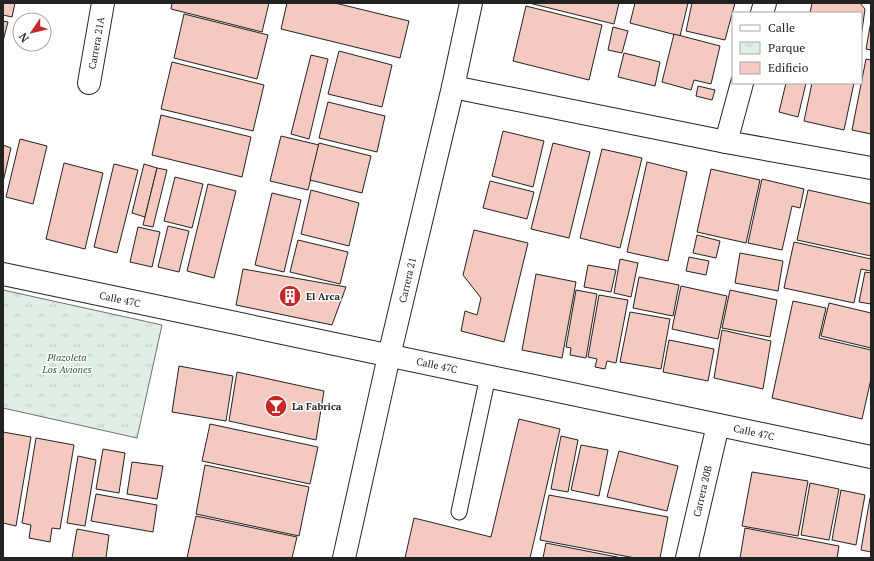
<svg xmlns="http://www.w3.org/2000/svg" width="874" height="561" font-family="'PT Serif',serif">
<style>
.park{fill:url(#park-tufts);stroke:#6f6f6f}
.building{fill:#f3c9c0;stroke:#222}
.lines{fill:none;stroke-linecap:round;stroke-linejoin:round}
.service-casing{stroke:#222;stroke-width:17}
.minor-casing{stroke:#222;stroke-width:24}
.secondary-casing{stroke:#222;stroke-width:24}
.service{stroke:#fff;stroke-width:15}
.minor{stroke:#fff;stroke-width:22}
.secondary{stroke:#fff;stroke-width:22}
.labels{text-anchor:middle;stroke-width:3;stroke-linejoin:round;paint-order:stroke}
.street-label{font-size:10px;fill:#222;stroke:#fff}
.poi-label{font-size:10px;font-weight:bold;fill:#222;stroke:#fff;text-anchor:start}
.park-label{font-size:10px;font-style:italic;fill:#2f5e38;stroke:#fff}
</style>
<defs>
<pattern id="park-tufts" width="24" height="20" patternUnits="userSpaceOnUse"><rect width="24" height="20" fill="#e0efe3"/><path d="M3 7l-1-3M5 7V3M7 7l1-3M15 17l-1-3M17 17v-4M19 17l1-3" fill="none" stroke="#c0cdc2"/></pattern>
</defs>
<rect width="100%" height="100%" fill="#fff"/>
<path class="park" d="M3 290 162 325 137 438 3 408Z"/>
<g class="building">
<path d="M3 3H15L12 17 3 15Z"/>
<path d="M172 3H269L262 32 171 9Z"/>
<path d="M287 3H335L409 21 400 58 281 29Z"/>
<path d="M529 3H619L614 24Z"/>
<path d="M635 3H688L680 36 630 23Z"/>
<path d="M692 3H735L725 40 686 31Z"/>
<path d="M812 3H860L865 9 861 38V13H810Z"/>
<path d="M526 6 602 25 589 80 513 61Z"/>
<path d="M184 14 268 35 257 79 174 58Z"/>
<path d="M3 21 8 22 3 41Z"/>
<path d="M871 21V50L866 49Z"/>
<path d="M613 27 628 31 622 53 608 50Z"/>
<path d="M674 34 720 46 711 84 694 80 691 90 662 82Z"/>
<path d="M339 51 392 65 382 107 328 94Z"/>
<path d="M624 53 660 62 655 86 618 77Z"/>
<path d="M311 55 328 59 309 139 291 134Z"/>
<path d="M866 59 871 60V134L852 130Z"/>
<path d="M172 62 264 85 253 131 161 109Z"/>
<path d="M786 83H806L798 117 779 112Z"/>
<path d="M812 83H854L844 130 804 121Z"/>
<path d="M698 86 715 90 712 100 696 96Z"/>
<path d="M328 102 385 116 377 152 319 138Z"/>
<path d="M161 115 251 137 242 177 152 155Z"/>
<path d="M503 131 544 141 533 187 492 176Z"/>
<path d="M281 136 319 145 308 190 270 181Z"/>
<path d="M20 139 47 146 33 204 6 197Z"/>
<path d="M319 143 371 156 362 193 310 180Z"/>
<path d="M553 143 590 152 569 238 531 229Z"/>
<path d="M3 145 11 148 3 182Z"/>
<path d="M602 149 642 158 620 248 580 238Z"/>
<path d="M647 162 687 172 668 261 627 252Z"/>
<path d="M64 163 103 173 85 249 46 239Z"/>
<path d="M114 164 138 170 117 253 94 247Z"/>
<path d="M144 164 157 168 145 217 132 213Z"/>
<path d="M157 168 167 170 153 227 143 225Z"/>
<path d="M711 169 760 180 746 243 697 232Z"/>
<path d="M175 177 203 184 192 228 164 221Z"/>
<path d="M762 179 804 189 800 208 792 206 782 250 748 243Z"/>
<path d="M490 181 534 192 527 219 483 208Z"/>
<path d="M208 184 236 191 214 278 187 271Z"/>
<path d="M311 190 359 203 349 246 301 234Z"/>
<path d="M808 190 871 204V256L797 240Z"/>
<path d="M272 193 301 200 284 272 255 265Z"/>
<path d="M168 226 189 231 179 272 158 267Z"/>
<path d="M138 227 160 232 152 267 130 262Z"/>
<path d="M474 230 528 243 504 342 461 331 465 311 477 315 481 298 463 275Z"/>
<path d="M697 235 720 241 716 258 693 253Z"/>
<path d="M298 240 348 252 340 284 290 272Z"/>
<path d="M794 242 871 259V271L861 269 854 303 784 288Z"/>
<path d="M740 253 783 261 778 291 735 283Z"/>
<path d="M689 257 709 261 706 275 686 271Z"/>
<path d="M620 259 638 263 631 297 614 293Z"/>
<path d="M588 265 616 270 611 292 584 287Z"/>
<path d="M243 269 346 287 332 325 236 305Z"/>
<path d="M865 272 871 273V304L859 302Z"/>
<path d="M536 274 576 282 562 358 522 350Z"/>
<path d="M639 277 679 285 673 316 633 308Z"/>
<path d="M681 286 727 296 718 339 672 329Z"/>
<path d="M576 290 597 294 586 358 570 355 571 348 566 347Z"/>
<path d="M730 290 777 300 770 337 722 328Z"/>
<path d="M599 295 628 300 616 363 607 361 605 369 595 367 597 359 588 357Z"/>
<path d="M793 301 826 308 819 338 871 350V379L862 419 772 398Z"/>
<path d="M829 303 871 313V348L821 336Z"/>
<path d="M630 312 670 319 661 369 620 362Z"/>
<path d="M722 330 771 341 763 389 714 378Z"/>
<path d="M669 340 714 349 708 381 663 372Z"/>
<path d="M179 366 233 376 226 421 172 412Z"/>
<path d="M237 372 324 391 316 440 229 421Z"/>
<path d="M519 419 560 429 530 558H405L414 518 491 537Z"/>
<path d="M210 424 318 447 310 484 202 461Z"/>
<path d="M3 432 31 437 16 526 3 523Z"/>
<path d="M561 436 578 440 568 492 551 489Z"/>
<path d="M36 438 74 445 60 529 52 528 50 542 29 538 31 525 22 523Z"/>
<path d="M581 445 608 450 599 496 571 490Z"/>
<path d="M103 449 125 453 119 493 96 489Z"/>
<path d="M619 451 678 466 667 511 607 497Z"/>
<path d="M78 456 96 460 85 526 67 523Z"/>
<path d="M132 462 163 466 157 499 127 494Z"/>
<path d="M205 465 309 487 299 536 196 514Z"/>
<path d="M752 472 808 481 798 536 742 526Z"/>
<path d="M810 483 839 489 829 540 801 535Z"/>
<path d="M841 490 865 495 856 545 832 540Z"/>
<path d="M96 494 157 505 153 532 91 521Z"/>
<path d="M549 495 668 517 660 558H635L540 540Z"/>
<path d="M870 498H871V552L861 550Z"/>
<path d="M196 516 297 537 292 558H187Z"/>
<path d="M745 528 839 546 837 558H740Z"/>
<path d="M77 529 109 535 106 558H72Z"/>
<path d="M546 543 622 558H543Z"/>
</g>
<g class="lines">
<g class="service-casing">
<path id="service" d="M459 512 488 376"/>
</g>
<g class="minor-casing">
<g id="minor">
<path d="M762 13 765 3"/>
<path d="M89 83 103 3"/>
<path d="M453 87 726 142 871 168"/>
<path d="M726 142 742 83"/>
<path d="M3 274 871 457"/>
<path d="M687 558 718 425"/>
</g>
</g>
<g class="secondary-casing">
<path id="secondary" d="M344 558 389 356 453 87 471 3"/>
</g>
<use href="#service" class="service"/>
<use href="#minor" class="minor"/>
<use href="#secondary" class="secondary"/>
</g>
<defs>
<g id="building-disc" transform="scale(1.15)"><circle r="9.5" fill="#c62828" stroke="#fff"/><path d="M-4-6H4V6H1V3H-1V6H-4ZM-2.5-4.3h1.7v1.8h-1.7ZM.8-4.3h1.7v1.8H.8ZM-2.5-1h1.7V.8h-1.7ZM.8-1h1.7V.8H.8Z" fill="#fff"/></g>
<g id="bar-disc" transform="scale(1.15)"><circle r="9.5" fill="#c62828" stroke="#fff"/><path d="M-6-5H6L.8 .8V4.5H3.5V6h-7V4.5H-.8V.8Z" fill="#fff"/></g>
</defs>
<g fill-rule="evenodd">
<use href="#building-disc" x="290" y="296"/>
<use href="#bar-disc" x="276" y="406"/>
</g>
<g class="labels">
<g class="street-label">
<text transform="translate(96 43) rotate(-80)" y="4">Carrera 21A</text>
<text transform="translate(407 280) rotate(-77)" y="4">Carrera 21</text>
<text transform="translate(120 299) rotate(12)" y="4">Calle 47C</text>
<text transform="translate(437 365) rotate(12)" y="4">Calle 47C</text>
<text transform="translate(754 432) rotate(12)" y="4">Calle 47C</text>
<text transform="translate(702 491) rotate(-77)" y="4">Carrera 20B</text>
</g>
<g class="poi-label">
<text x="306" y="300">El Arca</text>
<text x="292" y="410">La Fabrica</text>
</g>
<g class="park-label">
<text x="67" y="361">Plazoleta<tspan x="67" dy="12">Los Aviones</tspan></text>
</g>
</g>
<rect width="874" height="561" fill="none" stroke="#222222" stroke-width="8"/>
<rect x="732" y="12" width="130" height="72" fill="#ffffff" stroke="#a7a7a7"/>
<rect x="740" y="25" width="20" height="6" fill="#ffffff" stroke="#a7a7a7"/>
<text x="768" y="32" font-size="12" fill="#222222">Calle</text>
<rect x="740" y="42" width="20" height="12" fill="url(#park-tufts)" stroke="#a7a7a7"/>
<text x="768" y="52" font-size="12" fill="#222222">Parque</text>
<rect x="740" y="62" width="20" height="12" fill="#f3c9c0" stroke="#a7a7a7"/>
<text x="768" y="72" font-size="12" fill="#222222">Edificio</text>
<g transform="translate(32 32) rotate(235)"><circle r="19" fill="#ffffff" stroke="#a7a7a7"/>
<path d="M0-3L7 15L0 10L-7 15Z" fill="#c62828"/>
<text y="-6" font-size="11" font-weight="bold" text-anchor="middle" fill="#222222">N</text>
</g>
</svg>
